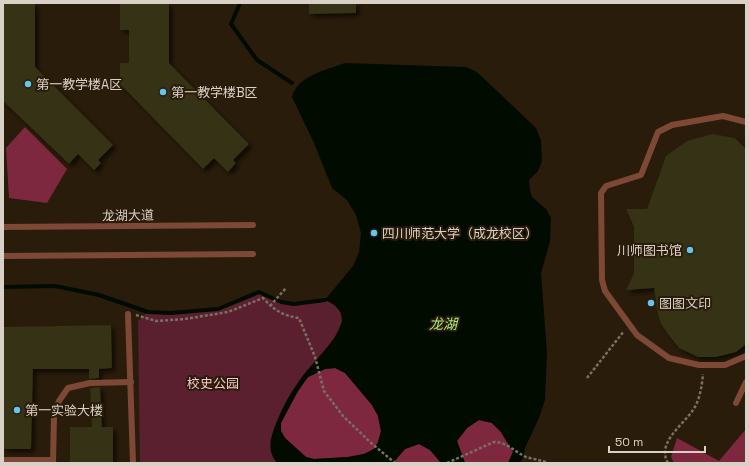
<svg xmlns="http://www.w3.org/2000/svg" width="749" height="466" font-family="'Space Grotesk','Noto Sans SC',sans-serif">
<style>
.green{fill:#5a202f}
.forest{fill:#7d283f}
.water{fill:#020b00;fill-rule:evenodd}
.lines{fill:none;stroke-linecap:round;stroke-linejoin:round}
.stream{stroke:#020b00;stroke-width:4}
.building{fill:#343012;filter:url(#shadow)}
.path{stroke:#7b6f61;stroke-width:2.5;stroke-dasharray:3 2;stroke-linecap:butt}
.service{stroke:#7e4836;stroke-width:6}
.poi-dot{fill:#65c5ee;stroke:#2a1c0b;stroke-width:1.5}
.labels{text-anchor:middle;stroke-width:4;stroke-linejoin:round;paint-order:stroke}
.poi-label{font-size:13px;fill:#dad1c6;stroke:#2a1c0b;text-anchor:start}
.street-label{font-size:13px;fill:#dad1c6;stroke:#2a1c0b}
.park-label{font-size:13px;fill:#f8c5cd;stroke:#2a1c0b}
.water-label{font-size:14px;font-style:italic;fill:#a9e880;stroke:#2a1c0b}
</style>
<defs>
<filter id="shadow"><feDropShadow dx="3.5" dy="3.5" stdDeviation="2" flood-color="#0009"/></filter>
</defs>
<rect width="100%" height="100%" fill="#2a1c0b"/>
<path class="green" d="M259 292 277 302 288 303 325 300 334 304 341 312 342 321 334 339 302 377 273 457 277 463H140L138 321 148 312 171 313 218 309Z"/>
<g class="forest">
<path d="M25 127 67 169 47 203 9 198 6 148Z"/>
<path d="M335 368 345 373 372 405 378 416 381 431 378 442 374 449 364 454 348 457 314 459 306 457 285 438 281 431V423L298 391 308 377 325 369Z"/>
<path d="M479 420 492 423 501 432 513 452 508 463H465L457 441 467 428Z"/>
<path d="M746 429V463H674L671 457 677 438 719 461Z"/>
<path d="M419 444 430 450 441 463H393L405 449Z"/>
</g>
<path class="water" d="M345 63 466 67 477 72 536 128 541 141 542 161 538 171 529 180 530 190 532 197 546 209 551 218 550 241 541 273 547 353 545 400 539 418 525 448 523 458 520 463H508L513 452 501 432 492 423 479 420 467 428 457 441 465 463H441L430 450 419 444 405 449 393 463H277C267 450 270 440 275 426 282 408 290 393 302 377 312 363 341 337 342 320 342 309 334 304 325 300L353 266 359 252 361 233 356 215 347 200 332 188 314 143 292 97C297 76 326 70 345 63ZM335 368 345 373 372 405 378 416 381 431 378 442 374 449 364 454 348 457 314 459 306 457 285 438 281 431V423L298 391 308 377 325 369Z"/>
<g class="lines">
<g class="stream">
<path d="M240 3 231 24 257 60 292 83"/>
<path d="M3 287 55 286 99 295 148 312 171 313 218 309 259 292 281 302 294 304 325 300"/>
</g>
</g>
<g class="building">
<path d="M3 3H35V67L113 145 98 160 101 163 94 170 78 154 69 164 3 101Z"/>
<path d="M120 3H169V63L249 144 233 160 236 163 228 172 214 158 203 169 120 84V63H129V30H120Z"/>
<path d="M309 3H356V13L309 14Z"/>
<path d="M712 134 735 138 746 149V344L736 352 716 357H698L679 348 668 334 661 324 658 315 654 288 626 290 634 273V227L626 209H647L666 156 687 141Z"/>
<path d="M111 325 112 368 99 369V378L89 379V369H33L31 449H3L4 386 3 327Z"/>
<path d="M100 387 102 427H113V463H70V427H92L90 388Z"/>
</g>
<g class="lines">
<g class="path">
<path d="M270 306 286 288"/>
<path d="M136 315 156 321 185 319 228 312 263 298C274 310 283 316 299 318L315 357 324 391 343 416 370 442 395 463"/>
<path d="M587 378 624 331"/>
<path d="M447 463 494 442C507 442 515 452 526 457 533 459 540 460 548 463"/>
<path d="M668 463C656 443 683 425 693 410 700 400 702 385 703 374"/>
</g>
<g class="service">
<path d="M746 122 723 116 672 125 658 132 641 175 606 186 601 193 602 280 605 291 637 335 669 358 699 365H725L746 356"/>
<path d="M3 227 253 225"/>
<path d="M3 256 253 254"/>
<path d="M128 314 133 463"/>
<path d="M736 403 746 382"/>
<path d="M3 460H53"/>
<path d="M53 463 54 416 59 401 68 388 90 383 131 382"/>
</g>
</g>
<g class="poi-dot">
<circle cx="28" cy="84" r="4"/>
<circle cx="163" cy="92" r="4"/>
<circle cx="374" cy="233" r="4"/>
<circle cx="690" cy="250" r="4"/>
<circle cx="651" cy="303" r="4"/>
<circle cx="17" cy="410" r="4"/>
</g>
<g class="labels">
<g class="poi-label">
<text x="36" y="89">第一教学楼A区</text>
<text x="171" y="97">第一教学楼B区</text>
<text x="382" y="238">四川师范大学（成龙校区）</text>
<text x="682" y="255" text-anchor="end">川师图书馆</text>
<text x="659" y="308">图图文印</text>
<text x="25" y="415">第一实验大楼</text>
</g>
<g class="street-label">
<text transform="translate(128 215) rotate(-1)" y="5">龙湖大道</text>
</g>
<g class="park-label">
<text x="213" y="388">校史公园</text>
</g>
<g class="water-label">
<text x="443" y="329">龙湖</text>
</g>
</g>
<rect width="749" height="466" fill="none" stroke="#dad1c6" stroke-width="8"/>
<path d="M609 446v6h96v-6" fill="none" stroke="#dad1c6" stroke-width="2"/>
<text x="615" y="446" font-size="12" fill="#dad1c6" stroke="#2a1c0b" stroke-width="3" paint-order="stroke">50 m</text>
</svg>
